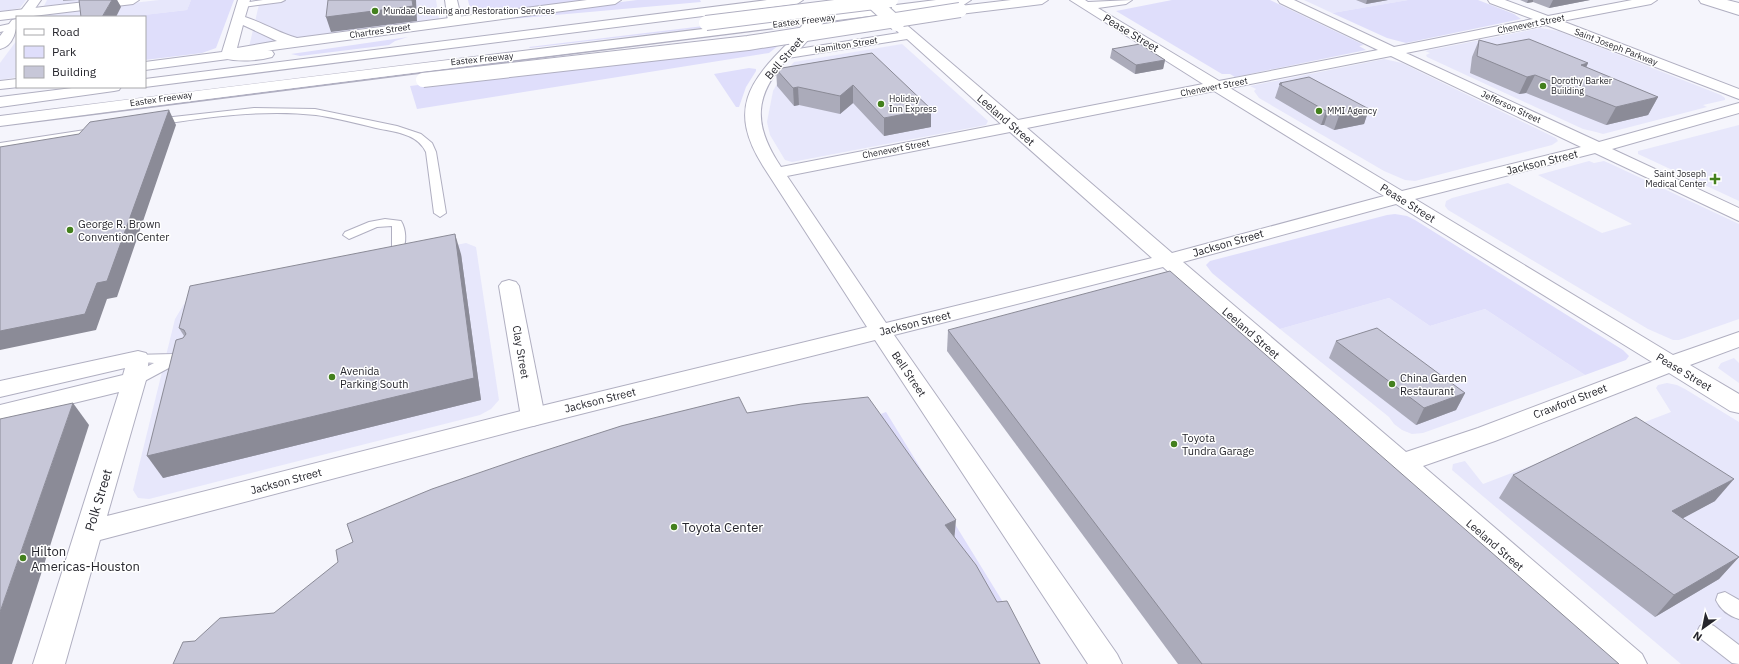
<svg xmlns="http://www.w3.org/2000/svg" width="1739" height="664" font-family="'IBM Plex Sans',sans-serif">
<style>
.built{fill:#e7e7fb}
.green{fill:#dfdefb}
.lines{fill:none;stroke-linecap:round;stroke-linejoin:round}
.lane-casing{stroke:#b0afc1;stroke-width:2}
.street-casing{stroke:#b0afc1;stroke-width:2}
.secondary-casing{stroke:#b0afc1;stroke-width:2}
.highway-casing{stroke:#b0afc1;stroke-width:2}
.lane{fill:#fff;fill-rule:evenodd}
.street{fill:#fff;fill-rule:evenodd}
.secondary{fill:#fff;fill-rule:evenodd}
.highway{fill:#fff;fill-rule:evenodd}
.secondary-bridge-casing{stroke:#b0afc1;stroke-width:16;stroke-linecap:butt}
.highway-bridge-casing{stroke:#b0afc1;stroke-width:16;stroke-linecap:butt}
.secondary-bridge{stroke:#fff;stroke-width:14}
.highway-bridge{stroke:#fff;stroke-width:14}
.wall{fill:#ababba}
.shaded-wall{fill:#8b8b97}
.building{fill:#c7c7d8;stroke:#8b8b97}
.poi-dot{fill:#43801d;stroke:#fff;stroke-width:1.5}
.labels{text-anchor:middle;stroke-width:3;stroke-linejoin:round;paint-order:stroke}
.far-poi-label{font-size:9px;fill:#26262d;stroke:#fff;text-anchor:start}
.far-street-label{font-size:9px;fill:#26262d;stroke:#fff}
.street-label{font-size:11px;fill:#26262d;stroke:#fff}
.poi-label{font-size:11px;fill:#26262d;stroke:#fff;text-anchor:start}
.near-street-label{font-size:13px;fill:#26262d;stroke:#fff}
.near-poi-label{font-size:13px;fill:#26262d;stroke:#fff;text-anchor:start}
</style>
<rect width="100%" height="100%" fill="#f5f5fc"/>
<g class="built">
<path d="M0 0H26L20 8 0 12Z"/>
<path d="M47 0H105L44 6Z"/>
<path d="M159 0H191L187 10 126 17H35L53 12Z"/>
<path d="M260 0H436L439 19 249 47Z"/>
<path d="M1304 0H1408L1332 13Z"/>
<path d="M1541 28 1558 31 1721 95 1725 98V100L1703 105 1707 107 1603 134 1596 132 1583 129 1427 57 1426 55 1430 53 1425 51Z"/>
<path d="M17 40V77L0 80V63Z"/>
<path d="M902 44 988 121 986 125 792 162 785 160 770 135 767 122 773 91 782 75 794 62Z"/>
<path d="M1384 59 1402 63 1556 138 1558 141 1552 145 1415 181 1405 180 1384 171 1259 98 1254 91 1256 89 1250 86Z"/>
<path d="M1739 125V201L1638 154V151L1650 148Z"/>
<path d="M1589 161 1594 163 1604 161 1611 164 1739 224V319L1679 340H1673L1648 329 1448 210 1445 206 1446 201 1452 198 1508 183 1602 233 1632 224 1538 175Z"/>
<path d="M466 243 476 247 499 400 491 409 480 415 149 499 138 498 133 490 175 319 184 304 201 296Z"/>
<path d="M1389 298 1430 326 1485 309 1585 375 1423 433 1412 434 1402 430 1394 424 1389 417 1280 329Z"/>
<path d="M1734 358 1739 363V383L1718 368 1721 363Z"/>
<path d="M1667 383 1677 385 1685 389 1739 422V664H1681L1452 470 1453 464 1465 461 1483 484 1671 412 1656 388 1658 385Z"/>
</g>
<g class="green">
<path d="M191 0H234L216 48 202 53 145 60V17H126L187 10Z"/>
<path d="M468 0H598L476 16 471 13Z"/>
<path d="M637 0H700L701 2 511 19 510 16Z"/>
<path d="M1172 0H1270L1364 45 1359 46 1366 50 1235 77 1230 74H1222L1116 11Z"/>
<path d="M1408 0H1478L1514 14 1521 19 1406 43 1387 38 1332 13Z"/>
<path d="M813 13 811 15 530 48 529 47Z"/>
<path d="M408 37 395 41 389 45 300 56 291 54Z"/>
<path d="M783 42 769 53 417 109 410 86Z"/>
<path d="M749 68 756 69V71L746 87 739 107H736L714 74Z"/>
<path d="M1395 214 1407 216 1415 220 1623 350 1629 356 1626 360 1585 375 1485 309 1430 326 1389 298 1280 329 1212 273 1206 265 1210 261 1387 215Z"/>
<path d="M886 412 1041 664H1024L868 419Z"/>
</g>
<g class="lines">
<g class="lane-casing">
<g id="lane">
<path d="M263 0H285L281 2 243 7 239 5 243 3Z"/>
<path d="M14 23 17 24V28L0 32V26Z"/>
<path d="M254 108 315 109 397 126 421 134 432 143 436 152 446 213 440 217 434 213 426 152C417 133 394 132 376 128 356 123 336 118 316 115 263 109 208 117 155 125L150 122 155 119Z"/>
<path d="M98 128 102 129 103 131 102 133 0 149V143Z"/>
<path d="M385 219 401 221C406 229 407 243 402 251H394L392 248V226L377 227 349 239 343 235 345 232 369 222Z"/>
<path d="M190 350 195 352 197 355 195 358 178 363 139 384 134 385 129 384 127 380 129 376 154 363 133 361 131 358 133 355 173 354Z"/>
<path d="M1725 592 1739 600V619C1729 616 1720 609 1716 600L1718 594Z"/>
<path d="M1707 623 1714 626 1739 645V664L1732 663 1700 638 1697 632 1700 626Z"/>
</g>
</g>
<g class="street-casing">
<g id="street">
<path d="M29 0H41L29 17H17C17 29 14 46 0 49V36L12 20 17 19 16 17Z"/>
<path d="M445 0H457L462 21 460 24H450L448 21Z"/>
<path d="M509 280 516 282 519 286 545 417 542 423 533 426 524 423 521 417 499 286 502 282Z"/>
</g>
</g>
<g class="secondary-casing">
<g id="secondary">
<path d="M102 0H139L133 4 0 20V12Z"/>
<path d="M238 0H250L245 17C264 23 279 33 297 38L587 0H621L615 4 250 53 228 59 145 70V62L222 52ZM243 25 277 41 237 48Z"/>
<path d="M1070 0H1085L1088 2 1132 0 1126 4 1098 8 1219 81 1378 50 1280 3 1278 0H1294L1394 47 1533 19 1490 3 1488 0H1505L1548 16 1632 0H1657L1651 4 1562 21 1739 89V99L1546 25 1406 53 1599 142 1739 103V113L1612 149 1739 208V221L1595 153 1415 199 1673 355 1739 332V347L1690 365 1739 394V413L1730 411 1669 373 1495 441 1423 466 1642 654 1647 664H1609L1163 267 894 335 1117 654 1122 664H1088L875 340 533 426 100 540 65 664H33L119 392 0 421V405L123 375 125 368 0 397V381L138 351 146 353 149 358 146 380 107 516 533 408 867 327 763 166C728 110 748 82 791 40H801L803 43 798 49 899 33 890 24 897 20 902 21 1018 120 1203 84ZM907 39 1001 124 781 167C753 125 753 96 788 58ZM1391 56 1581 147 1402 191 1230 88ZM1214 91 1384 196 1172 253 1027 128ZM1010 132 1152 258 886 323 787 176ZM1396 204 1652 362 1478 428 1406 452 1183 262Z"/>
<path d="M1699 0H1718L1739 7V15L1701 3Z"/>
<path d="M17 79V87H19L0 89V81Z"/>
</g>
</g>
<g class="highway-casing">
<g id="highway">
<path d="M767 0H803L797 4 145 87H143H145V79Z"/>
<path d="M936 0H971L965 4C643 45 321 83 0 126V116C312 75 624 40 936 0Z"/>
<path d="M1011 0H1048L1042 4 960 14 954 10 960 6Z"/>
<path d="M1707 0H1727L1739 3V11L1709 3Z"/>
<path d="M267 50 272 51 274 54 272 57C257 61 238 62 223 58L221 55 223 52C235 49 254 51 267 50Z"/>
<path d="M80 87H121L119 90 114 91 0 107V97Z"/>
</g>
</g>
<use href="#lane" class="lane"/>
<use href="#street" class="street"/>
<use href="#secondary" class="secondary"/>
<use href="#highway" class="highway"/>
<g class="secondary-bridge-casing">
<g id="secondary-bridge">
<path d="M872 1 897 24"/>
<path d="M796 43 820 16"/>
</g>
</g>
<g class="highway-bridge-casing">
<g id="highway-bridge">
<path d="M706 23 891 0"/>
<path d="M423 80 748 43 960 10"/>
</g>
</g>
<use href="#secondary-bridge" class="secondary-bridge"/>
<use href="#highway-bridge" class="highway-bridge"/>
</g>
<g class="wall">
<path d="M63 0H117L121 7 79 0 63 1Z"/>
<path d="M1356 0H1388L1366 4Z"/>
<path d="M1520 0H1590L1549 8 1533 2 1527 3Z"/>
<path d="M1479 40 1497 45 1588 63 1586 68 1658 97 1648 115 1606 125 1526 93 1519 94 1470 73 1472 57Z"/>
<path d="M1112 49 1165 60 1163 69 1135 74 1110 58Z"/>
<path d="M872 53 931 127 884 136 853 103 840 114 799 105 794 106 777 86 776 69Z"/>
<path d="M1280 83 1369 109 1364 124 1334 130 1324 125H1321L1275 98Z"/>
<path d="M461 254 481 400 163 478 183 338 184 336 179 328Z"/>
<path d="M948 330 1619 664H1178L947 351Z"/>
<path d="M1336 341 1465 393 1456 410 1416 425 1329 358Z"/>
<path d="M1513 475 1715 501 1682 518 1739 557 1719 579 1655 617 1499 498Z"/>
</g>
<g class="shaded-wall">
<path d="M112 0H117L121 7 116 17H102Z"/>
<path d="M412 0H416L417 21 331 32 326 17Z"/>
<path d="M1367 0H1388L1366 4Z"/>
<path d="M1528 0H1533V2L1527 3Z"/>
<path d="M1553 0H1590L1549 8Z"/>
<path d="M1165 60 1163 69 1135 74 1136 65Z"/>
<path d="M1588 63 1580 80 1581 65Z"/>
<path d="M1535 75 1526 93 1519 94 1527 77Z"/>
<path d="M853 85V103L840 114V96Z"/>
<path d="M798 87 799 105 794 106 793 88Z"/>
<path d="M1658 97 1648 115 1606 125 1616 107Z"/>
<path d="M931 109V127L884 136V118Z"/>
<path d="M1369 109 1364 124 1334 130 1339 116Z"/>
<path d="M169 110 176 125 117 297 107 299 96 330 0 350V331L97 283Z"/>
<path d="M1329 110 1324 125H1321L1326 111Z"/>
<path d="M455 234 461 254 481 400 163 478 147 456Z"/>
<path d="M1465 393 1456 410 1416 425 1424 408Z"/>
<path d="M73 403 89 425 12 664H0V612Z"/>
<path d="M1734 479 1715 501 1654 534 1672 511Z"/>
<path d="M956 520 954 542 945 525Z"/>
<path d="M1739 557 1719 579 1655 617 1674 595Z"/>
</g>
<g class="building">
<path d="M79 0H112L102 17H81Z"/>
<path d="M328 0H412L413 6 326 17Z"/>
<path d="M1529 39 1588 63 1581 65 1658 97 1616 107 1535 75 1527 77 1477 56 1479 40 1497 45Z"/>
<path d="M1140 44 1165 60 1136 65 1112 49Z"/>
<path d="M872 53 931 109 884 118 853 85 840 96 798 87 793 88 776 69Z"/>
<path d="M1309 77 1369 109 1339 116 1329 110 1326 111 1279 84H1282L1280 83Z"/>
<path d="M169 110 107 281 97 283 85 314 0 331V147L79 134 90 122Z"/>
<path d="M455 234 474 378 147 456 176 340 183 338 186 334 184 330 179 328 190 286Z"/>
<path d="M1170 271 1619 664H1202L948 330Z"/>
<path d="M1377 328 1465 393 1424 408 1336 341Z"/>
<path d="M739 397 747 413 802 404 868 397 956 520 945 525 976 565 997 602 1007 601 1040 664H173L183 642 195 641 220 618 274 613 338 562 336 550 353 542 347 524 432 489 525 457 621 426Z"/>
<path d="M73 403 0 612V419Z"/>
<path d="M1636 417 1734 479 1672 511 1739 557 1674 595 1513 475Z"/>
</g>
<g class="poi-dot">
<circle cx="375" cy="11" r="4"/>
<circle cx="1543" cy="86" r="4"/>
<circle cx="881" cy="104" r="4"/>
<circle cx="1319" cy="111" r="4"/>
<path d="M1713 173h4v4h4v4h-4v4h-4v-4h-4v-4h4z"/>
<circle cx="70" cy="230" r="4"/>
<circle cx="332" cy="377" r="4"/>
<circle cx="1392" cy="384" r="4"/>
<circle cx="1174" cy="444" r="4"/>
<circle cx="674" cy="527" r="4"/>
<circle cx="23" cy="558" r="4"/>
</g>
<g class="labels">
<g class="far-poi-label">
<text x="383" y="14">Mundae Cleaning and Restoration Services</text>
<text x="1551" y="84">Dorothy Barker<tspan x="1551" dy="10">Building</tspan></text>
<text x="889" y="102">Holiday<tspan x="889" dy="10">Inn Express</tspan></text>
<text x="1327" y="114">MMI Agency</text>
<text x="1706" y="177" text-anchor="end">Saint Joseph<tspan x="1706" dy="10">Medical Center</tspan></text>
</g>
<g class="far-street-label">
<text transform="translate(804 21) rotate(-7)" y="3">Eastex Freeway</text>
<text transform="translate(1531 24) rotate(-11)" y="3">Chenevert Street</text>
<text transform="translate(380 31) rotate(-8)" y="3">Chartres Street</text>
<text transform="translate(846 45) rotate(-9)" y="3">Hamilton Street</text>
<text transform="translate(1616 47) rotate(21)" y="3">Saint Joseph Parkway</text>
<text transform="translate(482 59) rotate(-6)" y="3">Eastex Freeway</text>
<text transform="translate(1214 87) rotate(-11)" y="3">Chenevert Street</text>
<text transform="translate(161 99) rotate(-8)" y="3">Eastex Freeway</text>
<text transform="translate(1511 107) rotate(25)" y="3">Jefferson Street</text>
<text transform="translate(896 149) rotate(-11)" y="3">Chenevert Street</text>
</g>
<g class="street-label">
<text transform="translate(1131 33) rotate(31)" y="4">Pease Street</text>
<text transform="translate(784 58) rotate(-49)" y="4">Bell Street</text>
<text transform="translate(1006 120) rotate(41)" y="4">Leeland Street</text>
<text transform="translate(1542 162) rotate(-14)" y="4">Jackson Street</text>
<text transform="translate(1408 203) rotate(32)" y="4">Pease Street</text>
<text transform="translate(1228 243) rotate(-16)" y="4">Jackson Street</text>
<text transform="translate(915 323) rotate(-14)" y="4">Jackson Street</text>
<text transform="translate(1251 333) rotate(41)" y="4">Leeland Street</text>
<text transform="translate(521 352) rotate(80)" y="4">Clay Street</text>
<text transform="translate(1684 372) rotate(31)" y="4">Pease Street</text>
<text transform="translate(909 374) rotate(56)" y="4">Bell Street</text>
<text transform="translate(600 400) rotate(-14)" y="4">Jackson Street</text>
<text transform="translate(1570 401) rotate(-21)" y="4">Crawford Street</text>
<text transform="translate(286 481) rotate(-15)" y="4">Jackson Street</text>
<text transform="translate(1495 545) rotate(41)" y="4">Leeland Street</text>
</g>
<g class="poi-label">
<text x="78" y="228">George R. Brown<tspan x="78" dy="13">Convention Center</tspan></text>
<text x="340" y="375">Avenida<tspan x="340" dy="13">Parking South</tspan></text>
<text x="1400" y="382">China Garden<tspan x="1400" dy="13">Restaurant</tspan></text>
<text x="1182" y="442">Toyota<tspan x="1182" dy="13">Tundra Garage</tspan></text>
</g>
<g class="near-street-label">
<text transform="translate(98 500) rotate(-73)" y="5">Polk Street</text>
</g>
<g class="near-poi-label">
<text x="682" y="532">Toyota Center</text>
<text x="31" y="556">Hilton<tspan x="31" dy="15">Americas-Houston</tspan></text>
</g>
</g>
<rect x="16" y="16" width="130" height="72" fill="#ffffff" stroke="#a8a8ab"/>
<rect x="24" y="29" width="20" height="6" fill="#ffffff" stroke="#a8a8ab"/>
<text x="52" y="36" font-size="12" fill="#26262d">Road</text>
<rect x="24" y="46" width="20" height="12" fill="#dfdefb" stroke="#a8a8ab"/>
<text x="52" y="56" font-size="12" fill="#26262d">Park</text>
<rect x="24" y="66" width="20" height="12" fill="#c7c7d8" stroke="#a8a8ab"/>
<text x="52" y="76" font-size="12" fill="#26262d">Building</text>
<g transform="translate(1703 628) rotate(213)" stroke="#ffffff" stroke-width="3" paint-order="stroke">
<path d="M0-3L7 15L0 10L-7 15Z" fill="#26262d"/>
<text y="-6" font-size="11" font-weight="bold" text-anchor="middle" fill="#26262d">N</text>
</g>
</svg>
